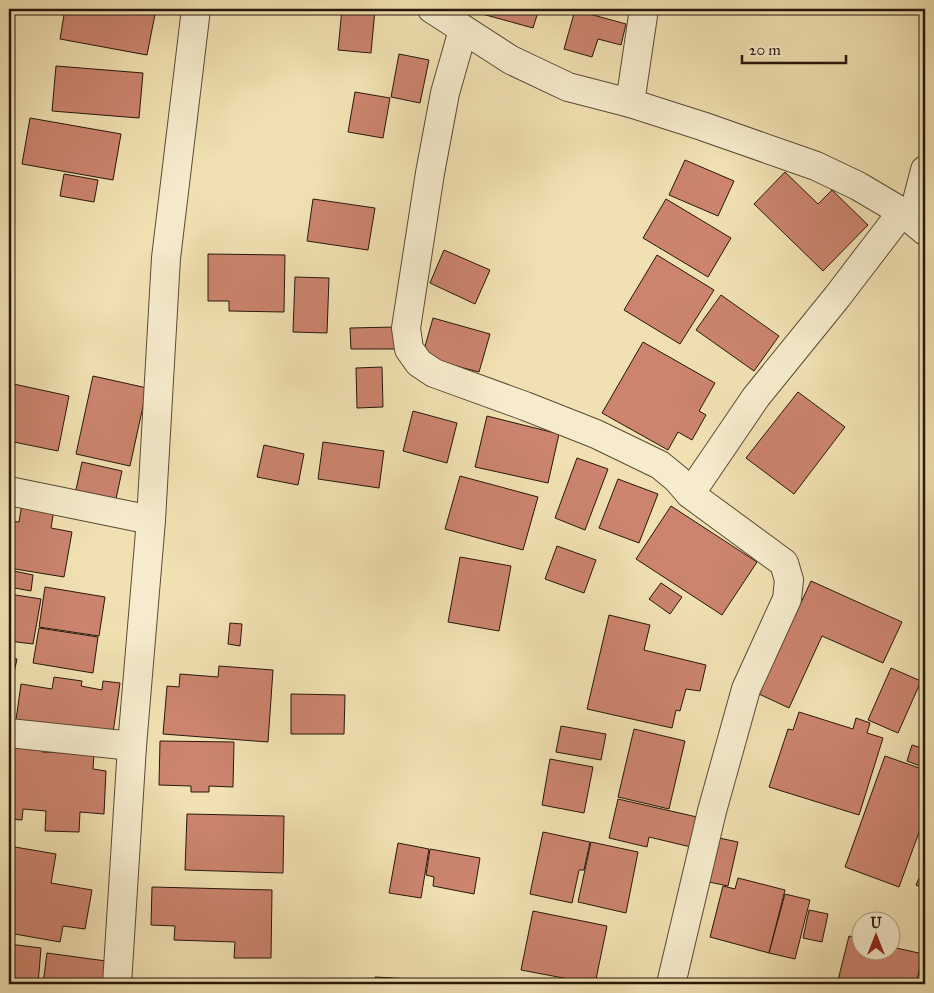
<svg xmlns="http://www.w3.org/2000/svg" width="934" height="993" font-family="'IM FELL Great Primer',serif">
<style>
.building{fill:#cc846e;stroke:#26170a}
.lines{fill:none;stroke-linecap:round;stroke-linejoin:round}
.minor-casing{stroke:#594a34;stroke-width:30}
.minor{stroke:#f6eccd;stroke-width:28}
</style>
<rect width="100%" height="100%" fill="#f1e1b2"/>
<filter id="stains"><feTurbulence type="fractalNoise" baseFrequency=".004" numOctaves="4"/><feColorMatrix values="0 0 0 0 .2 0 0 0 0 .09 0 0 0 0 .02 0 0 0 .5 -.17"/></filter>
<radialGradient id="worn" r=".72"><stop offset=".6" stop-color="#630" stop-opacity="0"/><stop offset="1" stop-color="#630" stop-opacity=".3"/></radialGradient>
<g class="building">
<path d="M65 9H156L147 55 60 39Z"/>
<path d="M342 9H375L371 53 338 50Z"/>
<path d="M476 9H539L533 28 475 12Z"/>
<path d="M575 10 626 24 621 45 598 39 592 57 564 49Z"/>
<path d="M399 54 429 60 420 103 391 97Z"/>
<path d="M56 66 143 73 139 118 52 111Z"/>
<path d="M355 92 390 98 383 138 348 132Z"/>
<path d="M30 118 121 134 113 180 22 164Z"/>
<path d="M685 160 734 181 718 216 669 195Z"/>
<path d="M785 172 818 204 832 190 868 225 823 271 754 204Z"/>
<path d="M64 174 98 180 94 202 60 196Z"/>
<path d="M313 199 375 208 368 250 307 241Z"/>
<path d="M666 199 731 238 708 277 643 238Z"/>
<path d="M444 250 490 270 475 304 430 283Z"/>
<path d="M208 254 285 255 284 312 229 311V301H208Z"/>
<path d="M657 255 714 290 680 344 624 310Z"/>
<path d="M295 277 329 278 327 333 293 332Z"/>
<path d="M721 295 779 336 754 371 696 330Z"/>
<path d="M433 318 490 334 479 372 422 357Z"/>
<path d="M395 327V349H351L350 328Z"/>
<path d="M643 342 715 383 699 411 706 415 692 440 678 432 668 450 602 413Z"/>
<path d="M382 367 383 407 357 408 356 368Z"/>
<path d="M93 376 147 388 130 466 76 454Z"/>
<path d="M9 383 69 396 58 451 9 441Z"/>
<path d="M798 392 845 427 794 494 746 458Z"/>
<path d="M413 411 457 423 447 463 403 451Z"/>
<path d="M487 416 559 434 548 483 475 467Z"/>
<path d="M323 442 384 451 379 488 318 479Z"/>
<path d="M264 445 304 454 298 485 257 477Z"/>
<path d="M577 458 608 469 585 530 555 518Z"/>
<path d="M82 462 122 471 114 508 74 499Z"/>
<path d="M460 476 538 497 523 550 445 529Z"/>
<path d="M618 479 658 494 639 543 599 528Z"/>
<path d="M22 504 54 510 51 528 72 532 64 577 9 568V521L19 522Z"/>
<path d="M671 506 757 562 722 615 636 559Z"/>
<path d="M557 546 596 560 584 593 545 579Z"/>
<path d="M460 557 511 566 499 631 448 622Z"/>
<path d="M9 570 33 575 31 591 9 587Z"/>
<path d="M811 581 902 622 883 663 822 636 789 708 759 694Z"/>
<path d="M661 583 682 597 670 614 649 599Z"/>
<path d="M45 587 105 597 99 636 39 627Z"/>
<path d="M9 594 41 599 33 644 9 641Z"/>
<path d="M609 615 650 625 644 650 706 665 700 691 686 689 680 711 676 710 672 728 587 709Z"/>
<path d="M230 623 242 624 240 646 228 644Z"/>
<path d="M39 628 98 637 93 673 33 663Z"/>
<path d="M9 657 17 659 9 695Z"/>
<path d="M219 666 273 670 268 742 163 734 167 686 179 687 180 674 218 677Z"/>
<path d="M891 668 921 681 898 733 868 720Z"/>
<path d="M54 677 82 681 81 686 102 690 103 681 120 683 113 733 16 720 21 684 52 689Z"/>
<path d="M291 694 345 695 344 734H291Z"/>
<path d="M799 712 853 729 856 718 870 723 867 733 883 738 859 815 769 787 788 729 793 730Z"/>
<path d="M561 726 606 734 601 760 556 752Z"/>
<path d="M634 729 685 741 669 809 618 797Z"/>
<path d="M9 739 43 741 42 752 94 754 93 769 106 771 104 814 80 812 79 832 45 831 46 811 23 809 22 820 9 819Z"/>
<path d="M160 741 234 742 233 787 209 786V792H191V786L159 785Z"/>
<path d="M912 745 925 749V761L923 767 907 761Z"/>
<path d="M885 756 925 770V816L899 887 845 867Z"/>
<path d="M550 759 593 767 584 813 542 805Z"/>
<path d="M618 799 697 817 691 847 649 837 647 847 609 838Z"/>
<path d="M187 814 284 816 283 873 185 870Z"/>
<path d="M543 832 590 842 584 870H579L572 903 530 894Z"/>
<path d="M719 838 738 842 728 886 709 882Z"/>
<path d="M591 842 638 852 626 913 578 902Z"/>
<path d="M398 843 429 849 421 898 389 893Z"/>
<path d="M9 846 56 854 51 883 92 890 85 929 63 926 60 942 9 933Z"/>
<path d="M430 849 480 858 474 894 433 886 434 877 426 875Z"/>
<path d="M925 865V889L916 885Z"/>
<path d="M738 878 785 890 769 953 710 937 723 886 735 889Z"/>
<path d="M152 887 272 890 271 958H234L235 942 174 940 175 926 151 925Z"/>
<path d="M785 894 810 900 795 959 769 953Z"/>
<path d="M809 910 828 914 822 942 803 938Z"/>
<path d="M533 911 607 926 595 984 521 970Z"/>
<path d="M849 936 862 939V950H892V947L923 954 916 984H837Z"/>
<path d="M9 944 41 948 38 984H9Z"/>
<path d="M47 953 106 961 103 984H43Z"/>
<path d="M375 977 430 980V984H375Z"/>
</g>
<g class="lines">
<g class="minor-casing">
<g id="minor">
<path d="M432 9 511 60 568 87 630 103 702 126 816 166 858 186 902 212 925 231"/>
<path d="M463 30 445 93 430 173 406 328 409 349 419 363 434 373 525 406 596 434 660 465 677 479 690 494 784 563 789 580 787 599 746 689 712 811 671 984"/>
<path d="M630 103 644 9"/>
<path d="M912 220 925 170"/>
<path d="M9 491 151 520"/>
<path d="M690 494 756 397 837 297 902 212"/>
<path d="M9 733 132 746"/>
<path d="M117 984 132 746 151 520 166 258 196 9"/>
</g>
</g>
<use href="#minor" class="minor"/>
</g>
<rect width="934" height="993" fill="none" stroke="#f1e1b2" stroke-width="30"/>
<rect x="10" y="10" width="914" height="973" fill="none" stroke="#26170a" stroke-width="2.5"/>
<rect x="15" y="15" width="904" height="963" fill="none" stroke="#26170a"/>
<g transform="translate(876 936)"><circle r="24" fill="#f6eccd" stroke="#a3977f"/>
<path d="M0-4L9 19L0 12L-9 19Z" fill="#8f2418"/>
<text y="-8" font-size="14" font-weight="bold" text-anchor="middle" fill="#26170a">U</text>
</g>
<path d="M742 55v8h104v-8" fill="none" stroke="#26170a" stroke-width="2.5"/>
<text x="749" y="55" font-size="15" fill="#26170a" stroke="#f6eccd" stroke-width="4" paint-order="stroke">20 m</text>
<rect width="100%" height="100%" filter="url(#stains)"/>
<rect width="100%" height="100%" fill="url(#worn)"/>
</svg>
